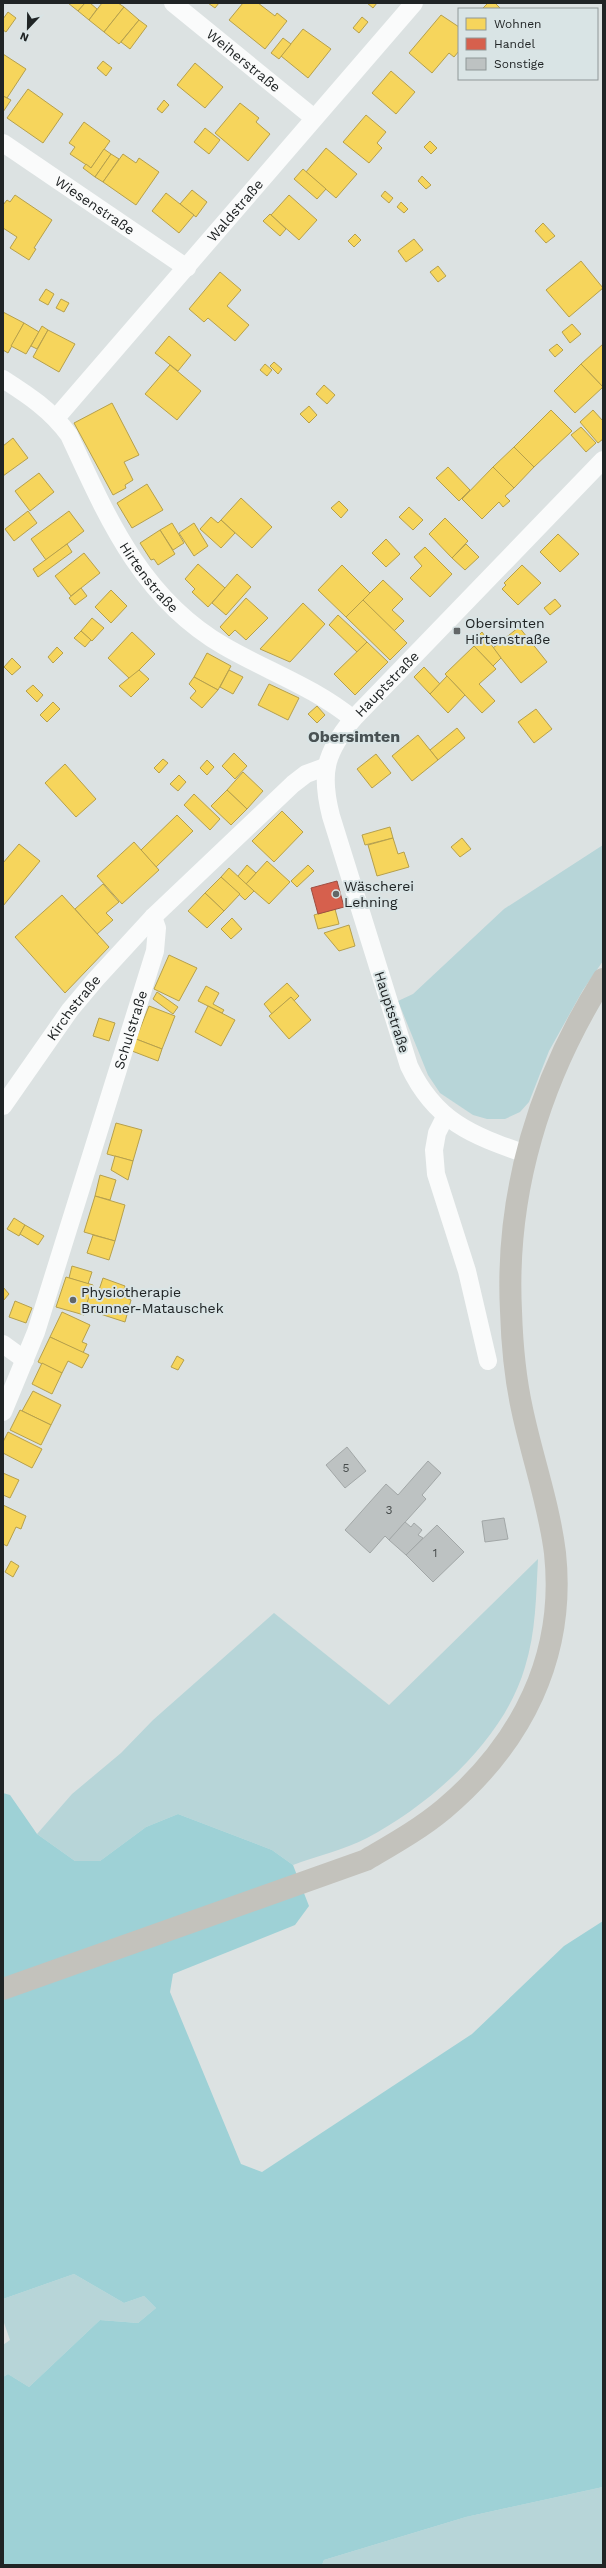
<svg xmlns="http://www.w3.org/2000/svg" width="606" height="2568" font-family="'Work Sans',sans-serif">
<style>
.green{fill:#b7d5d8}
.forest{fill:#9ed1d6}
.homes{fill:#f6d55c;stroke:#b6a04c}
.shops{fill:#d6604d;stroke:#9f4e41}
.building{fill:#bdc2c2;stroke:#a2a7a7}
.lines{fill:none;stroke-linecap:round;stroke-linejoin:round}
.minor{stroke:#fafbfb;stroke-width:18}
.major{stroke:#c3c2bc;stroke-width:22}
.poi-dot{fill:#626667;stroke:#d9e4e5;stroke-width:1.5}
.labels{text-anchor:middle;stroke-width:4;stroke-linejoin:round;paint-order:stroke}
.number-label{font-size:12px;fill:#474c4c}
.street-label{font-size:14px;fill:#202425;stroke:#d9e4e5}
.poi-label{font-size:14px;fill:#202425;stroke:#d9e4e5;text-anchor:start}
.quarter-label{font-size:16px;font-weight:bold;fill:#485153;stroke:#d9e4e5}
</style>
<rect width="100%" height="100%" fill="#dce2e2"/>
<g class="green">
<path d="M603 845V961L583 990 549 1051 529 1102 520 1112 505 1119H487L473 1115 440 1093 428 1075 398 1001 413 994 504 909Z"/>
<path d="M538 1559C536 1596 536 1632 525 1667 504 1740 431 1804 367 1838 344 1850 316 1856 293 1865L272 1850 178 1814 146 1827 100 1861H75L37 1834 72 1794 121 1753 153 1720 274 1613 389 1705Z"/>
<path d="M74 2274 124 2303 144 2296 156 2308 138 2323 100 2320 29 2387 8 2374 3 2377V2345L10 2340 3 2320V2299Z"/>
<path d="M603 2487V2565H322L324 2560 466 2517Z"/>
</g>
<path class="forest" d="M3 1793 10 1795 37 1834 75 1861H100L146 1827 178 1814 272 1850 293 1865 309 1906 295 1925 173 1974 170 1992 241 2164 262 2172 472 2034 564 1946 603 1921V2487L466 2517 324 2560 322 2565H3V2377L8 2374 29 2387 100 2320 138 2323 156 2308 144 2296 124 2303 74 2274 3 2299Z"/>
<g class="homes">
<path d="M68 3H85L78 11Z"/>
<path d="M85 3H90L97 9 89 20 78 11Z"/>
<path d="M102 3H118L124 7 104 32 89 20Z"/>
<path d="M208 3H219L215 8Z"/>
<path d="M243 3H258L275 16 277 13 287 21 265 49 229 20Z"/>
<path d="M367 3H377L373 8Z"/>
<path d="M488 3H495L501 9H482Z"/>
<path d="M124 7 139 20 119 44 104 32Z"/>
<path d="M8 12 16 18 6 32 3 30V19Z"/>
<path d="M441 15 459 27V51L454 57 449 53 432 73 409 53Z"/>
<path d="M362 17 368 22 359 33 353 28Z"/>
<path d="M139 20 147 26 130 49 121 42Z"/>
<path d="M303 29 331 49 308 78 281 56Z"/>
<path d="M283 38 291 44 279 59 271 53Z"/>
<path d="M3 54 26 69 7 98 3 96Z"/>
<path d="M103 61 112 68 106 76 97 68Z"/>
<path d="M195 63 223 87 205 108 177 85Z"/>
<path d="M391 71 415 92 396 114 372 93Z"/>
<path d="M28 89 63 114 43 143 7 118Z"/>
<path d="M3 96 11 100 3 112Z"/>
<path d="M164 100 169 105 162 113 157 109Z"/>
<path d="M240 103 259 118 256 122 270 134 248 161 215 133Z"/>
<path d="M366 115 386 132 377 143 382 148 369 163 343 142Z"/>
<path d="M84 122 110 141 91 168 70 154 75 147 69 143Z"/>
<path d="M205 128 220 140 209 154 194 142Z"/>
<path d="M430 141 437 148 431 154 424 147Z"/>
<path d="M326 148 357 174 336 198 306 172Z"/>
<path d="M104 149 111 154 95 177 83 168 86 164 91 168Z"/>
<path d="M111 154 119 159 103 182 95 177Z"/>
<path d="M123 154 136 163 139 158 159 172 136 205 103 182Z"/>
<path d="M303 169 326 189 317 199 294 179Z"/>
<path d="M422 176 431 185 426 189 418 181Z"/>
<path d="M192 190 207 202 196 217 180 204Z"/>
<path d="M385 191 393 198 389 203 381 196Z"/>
<path d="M166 193 194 215 179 233 152 211Z"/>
<path d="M15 195 52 220 34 248 36 249 29 260 10 248 17 237 3 228V205L7 200 10 202Z"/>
<path d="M289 195 317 220 299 240 271 215Z"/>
<path d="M401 202 408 209 404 213 397 207Z"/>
<path d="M270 214 286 229 280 236 263 221Z"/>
<path d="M543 223 555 236 546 243 535 231Z"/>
<path d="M355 234 361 240 354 247 348 241Z"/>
<path d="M414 239 423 250 406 262 398 251Z"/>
<path d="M581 261 603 288 569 317 546 290Z"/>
<path d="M438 266 446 276 438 282 430 272Z"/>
<path d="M220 272 241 290 227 306 249 325 235 341 208 318 204 322 189 309Z"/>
<path d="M46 289 54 294 48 305 39 300Z"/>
<path d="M61 299 69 303 64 312 56 308Z"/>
<path d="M3 312 24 323 8 353 3 350Z"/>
<path d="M24 323 39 332 26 354 11 346Z"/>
<path d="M572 324 581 334 570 343 562 332Z"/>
<path d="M42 326 48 330 37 349 31 346Z"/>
<path d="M48 330 75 344 59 372 33 357Z"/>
<path d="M169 336 191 355 178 371 155 353Z"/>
<path d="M557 344 563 350 555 357 549 350Z"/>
<path d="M603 344V387L581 364Z"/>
<path d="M274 362 282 369 278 374 270 366Z"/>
<path d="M265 364 272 370 267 376 260 370Z"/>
<path d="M581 364 603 387 575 413 554 391Z"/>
<path d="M170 365 201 391 177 420 145 394Z"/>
<path d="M324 385 335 395 327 404 316 394Z"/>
<path d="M112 403 139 455 124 462 133 480 125 485 126 488 113 495 74 423Z"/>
<path d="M309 406 317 415 309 423 300 414Z"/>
<path d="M551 410 572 431 534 467 514 447Z"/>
<path d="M593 410 603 421V439L598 443 580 422Z"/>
<path d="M581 427 596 443 586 452 571 435Z"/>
<path d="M13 438 28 458 3 476V446Z"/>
<path d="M514 447 534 467 514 488 493 467Z"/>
<path d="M448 467 470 490 459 501 436 478Z"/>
<path d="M493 467 514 488 505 496 510 501 503 507 499 502 482 519 462 499Z"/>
<path d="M39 473 54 492 30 511 15 491Z"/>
<path d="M147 484 163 510 132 528 117 503Z"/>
<path d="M241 498 272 527 252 548 221 520Z"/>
<path d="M339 501 348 510 341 518 331 508Z"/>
<path d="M409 507 423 520 413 530 399 517Z"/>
<path d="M28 511 37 523 14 541 5 529Z"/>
<path d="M69 511 84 531 46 560 31 539Z"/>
<path d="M211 517 218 523 221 520 235 533 221 548 200 529Z"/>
<path d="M445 518 468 541 452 558 429 534Z"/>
<path d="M172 523 184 543 173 550 160 530Z"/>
<path d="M194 523 208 546 194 556 179 533Z"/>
<path d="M160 530 175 554 158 565 154 559 151 560 140 543Z"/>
<path d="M558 534 579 554 560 572 540 552Z"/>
<path d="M386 539 400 554 386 567 372 553Z"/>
<path d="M67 544 72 552 38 577 33 569Z"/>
<path d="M466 544 479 557 465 570 452 558Z"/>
<path d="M425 547 452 574 430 597 410 578 422 566 414 557Z"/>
<path d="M84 553 100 573 71 596 55 576Z"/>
<path d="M198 564 225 588 208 607 192 592 195 589 185 579Z"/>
<path d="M342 565 370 593 346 617 318 590Z"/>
<path d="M522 565 541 583 518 605 502 589 506 585 504 583Z"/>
<path d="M237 574 251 587 226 615 212 603Z"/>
<path d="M383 580 403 599 392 610 404 621 394 631 363 600Z"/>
<path d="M81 588 87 596 75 605 69 598Z"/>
<path d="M111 590 127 606 111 623 95 607Z"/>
<path d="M246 598 268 618 246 640 235 630 229 636 220 627Z"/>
<path d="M555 599 561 606 550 615 544 608Z"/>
<path d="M363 600 407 643 390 660 346 617Z"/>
<path d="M303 603 325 624 290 662 260 649Z"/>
<path d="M338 615 367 642 357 652 329 625Z"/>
<path d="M92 618 104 628 92 641 81 631Z"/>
<path d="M519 627 547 662 521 683 493 648Z"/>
<path d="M81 631 91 640 85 647 74 638Z"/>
<path d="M132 632 155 654 130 679 108 658Z"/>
<path d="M482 632 501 658 493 666 471 643Z"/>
<path d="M367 642 388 662 355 695 334 674Z"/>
<path d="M474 646 496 669 479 684 495 701 482 713 445 674Z"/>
<path d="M57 647 63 653 53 663 48 657Z"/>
<path d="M207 653 231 666 218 690 194 677Z"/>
<path d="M12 658 21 667 12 675 4 667Z"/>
<path d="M424 667 440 684 430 694 414 677Z"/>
<path d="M139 670 149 679 131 697 119 686Z"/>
<path d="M229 670 243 677 233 694 220 687Z"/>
<path d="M447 676 465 695 448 713 430 694Z"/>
<path d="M194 677 218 690 202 708 190 698 196 691 189 684Z"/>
<path d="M269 684 299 698 288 720 258 705Z"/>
<path d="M33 685 43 695 37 702 26 691Z"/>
<path d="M53 702 60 709 47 722 40 715Z"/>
<path d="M317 706 325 715 317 723 308 714Z"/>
<path d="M536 709 552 729 534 743 518 722Z"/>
<path d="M457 728 465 738 438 760 430 750Z"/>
<path d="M418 735 438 760 412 781 392 756Z"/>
<path d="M234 753 247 766 235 779 222 766Z"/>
<path d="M376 754 391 773 372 788 357 769Z"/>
<path d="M163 759 168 763 159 773 154 768Z"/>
<path d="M207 760 214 767 207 775 200 768Z"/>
<path d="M65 764 96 799 76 817 45 783Z"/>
<path d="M243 772 263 791 247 809 227 790Z"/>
<path d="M179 775 186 782 178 791 170 784Z"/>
<path d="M227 790 247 809 231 825 211 806Z"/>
<path d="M194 794 220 819 210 830 184 805Z"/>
<path d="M282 811 303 832 274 862 252 841Z"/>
<path d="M177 815 193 831 156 867 141 850Z"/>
<path d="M390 827 393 838 365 845 362 835Z"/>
<path d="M393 838 398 854 404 852 409 867 377 876 368 845Z"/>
<path d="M462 838 471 849 460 857 451 847Z"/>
<path d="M134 842 159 870 122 904 97 876Z"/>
<path d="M19 844 40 861 3 906V863Z"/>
<path d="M267 861 290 882 269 904 246 884Z"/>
<path d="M247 865 256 873 246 884 238 876Z"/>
<path d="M308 865 314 871 297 887 291 881Z"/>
<path d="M229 868 254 891 245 900 221 877Z"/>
<path d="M221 877 240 894 224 911 205 893Z"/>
<path d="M103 884 119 902 106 913 113 920 97 934 75 909Z"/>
<path d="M205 893 224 911 207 928 188 911Z"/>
<path d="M62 895 109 947 65 993 15 937Z"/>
<path d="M335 909 339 924 318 929 314 915Z"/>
<path d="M232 918 242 929 231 939 221 929Z"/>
<path d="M349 925 355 946 339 951 324 933Z"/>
<path d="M169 955 197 968 179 1001 154 989Z"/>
<path d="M287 983 299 996 294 1001 291 997 272 1014 264 1004Z"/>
<path d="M206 986 219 993 213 1004 224 1010 222 1013 198 1001Z"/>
<path d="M157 992 178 1007 173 1014 153 999Z"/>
<path d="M291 997 311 1020 289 1039 269 1016Z"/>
<path d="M149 1006 175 1016 162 1049 136 1039Z"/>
<path d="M208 1006 235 1020 221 1046 195 1032Z"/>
<path d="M99 1018 115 1023 109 1041 93 1036Z"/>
<path d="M136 1039 162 1049 158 1061 132 1051Z"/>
<path d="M116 1123 142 1130 133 1161 107 1154Z"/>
<path d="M115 1156 133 1161 128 1180 111 1170Z"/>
<path d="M100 1175 116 1180 110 1200 95 1196Z"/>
<path d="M95 1196 125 1205 115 1241 84 1232Z"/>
<path d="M14 1218 25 1225 19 1236 7 1229Z"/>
<path d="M25 1225 44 1236 38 1245 20 1234Z"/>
<path d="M93 1235 115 1241 109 1260 87 1253Z"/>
<path d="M72 1266 92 1272 88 1284 69 1278Z"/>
<path d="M66 1277 93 1285 84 1315 56 1307Z"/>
<path d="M103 1278 125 1286 122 1296 131 1300 125 1322 85 1309 90 1294 97 1296Z"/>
<path d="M3 1287 9 1294 3 1301Z"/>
<path d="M15 1301 32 1308 26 1323 9 1317Z"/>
<path d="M62 1312 90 1325 82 1342 87 1344 83 1353 50 1337Z"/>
<path d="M50 1337 89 1355 82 1368 68 1361 62 1373 38 1362Z"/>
<path d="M177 1356 184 1360 178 1370 171 1367Z"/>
<path d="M42 1363 62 1373 52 1394 32 1384Z"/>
<path d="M33 1391 61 1405 51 1425 22 1411Z"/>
<path d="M20 1410 51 1425 41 1445 10 1430Z"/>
<path d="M8 1432 42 1449 32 1468 3 1453V1442Z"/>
<path d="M3 1473 19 1480 10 1498 3 1495Z"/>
<path d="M3 1505 26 1516 21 1529 16 1527 7 1546 3 1544Z"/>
<path d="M11 1561 19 1566 13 1577 5 1572Z"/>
</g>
<path class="shops" d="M337 881 344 907 318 914 311 888Z"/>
<g class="building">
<path d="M347 1447 366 1471 345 1488 326 1465Z"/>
<path d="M428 1461 441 1473 422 1495 426 1499 389 1540 385 1536 370 1553 345 1530 386 1484 398 1495Z"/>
<path d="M504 1518 508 1539 485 1542 482 1521Z"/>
<path d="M405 1522 411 1527 414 1523 422 1530 418 1535 423 1538 406 1555 389 1540Z"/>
<path d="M437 1525 464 1552 433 1582 406 1555Z"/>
</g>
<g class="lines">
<g class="minor">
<path id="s1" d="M173 3 314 118"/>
<path id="s2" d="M3 143 187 268"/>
<path id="s3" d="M3 379C28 395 51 410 69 435 107 517 141 598 224 646 267 671 314 687 353 719"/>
<path id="s4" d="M56 418 414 3"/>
<path id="s5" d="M3 1106 70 1010 96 979 153 917 293 784 306 774 325 767"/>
<path d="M445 1117 437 1133 434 1150 436 1174 467 1271 488 1361"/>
<path id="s6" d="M526 1154C471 1135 435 1121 409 1066L331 816C320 773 325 753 353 719L603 460"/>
<path d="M3 1344 25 1360"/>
<path id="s7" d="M3 1412 36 1332 155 951 157 928 153 917"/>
</g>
<path class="major" d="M3 1989 366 1860C393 1844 420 1829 444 1809 522 1743 566 1656 555 1553 549 1504 532 1457 522 1409 515 1377 512 1343 511 1311 505 1192 540 1079 603 979"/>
</g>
<g class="poi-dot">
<rect x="453" y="627" width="8" height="8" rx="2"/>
<circle cx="336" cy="894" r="4"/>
<circle cx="73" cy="1300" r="4"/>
</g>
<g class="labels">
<g class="number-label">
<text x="346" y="1472">5</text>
<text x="389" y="1514">3</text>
<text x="435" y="1557">1</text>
</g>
<g class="street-label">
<text dy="5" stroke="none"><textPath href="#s1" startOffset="91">Weiherstraße</textPath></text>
<text dy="5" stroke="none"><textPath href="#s2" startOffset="111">Wiesenstraße</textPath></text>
<text dy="5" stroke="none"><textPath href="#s4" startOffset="274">Waldstraße</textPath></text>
<text dy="5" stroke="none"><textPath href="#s3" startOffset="251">Hirtenstraße</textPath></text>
<text dy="5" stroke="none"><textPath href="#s6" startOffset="567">Hauptstraße</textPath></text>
<text dy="5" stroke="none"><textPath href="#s5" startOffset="121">Kirchstraße</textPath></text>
<text transform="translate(392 1012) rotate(72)" y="5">Hauptstraße</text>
<text dy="5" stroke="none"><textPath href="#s7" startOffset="403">Schulstraße</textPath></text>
</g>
<g class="poi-label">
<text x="465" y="628">Obersimten<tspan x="465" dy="16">Hirtenstraße</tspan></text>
<text x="344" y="891">Wäscherei<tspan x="344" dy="16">Lehning</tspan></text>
<text x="81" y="1297">Physiotherapie<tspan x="81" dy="16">Brunner-Matauschek</tspan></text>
</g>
<g class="quarter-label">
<text x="354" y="742">Obersimten</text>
</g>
</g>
<rect width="606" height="2568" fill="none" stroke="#202425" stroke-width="8"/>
<rect x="458" y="8" width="140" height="72" fill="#d9e4e5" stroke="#8f9798"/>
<rect x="466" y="18" width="20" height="12" fill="#f6d55c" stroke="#8f9798"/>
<text x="494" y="28" font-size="12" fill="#202425">Wohnen</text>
<rect x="466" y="38" width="20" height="12" fill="#d6604d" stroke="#8f9798"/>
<text x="494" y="48" font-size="12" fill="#202425">Handel</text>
<rect x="466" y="58" width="20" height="12" fill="#bdc2c2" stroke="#8f9798"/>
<text x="494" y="68" font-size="12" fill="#202425">Sonstige</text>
<g transform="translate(28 28) rotate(202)" stroke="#d9e4e5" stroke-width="3" paint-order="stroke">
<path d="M0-3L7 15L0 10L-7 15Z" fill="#202425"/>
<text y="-6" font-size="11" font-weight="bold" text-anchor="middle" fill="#202425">N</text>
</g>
</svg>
